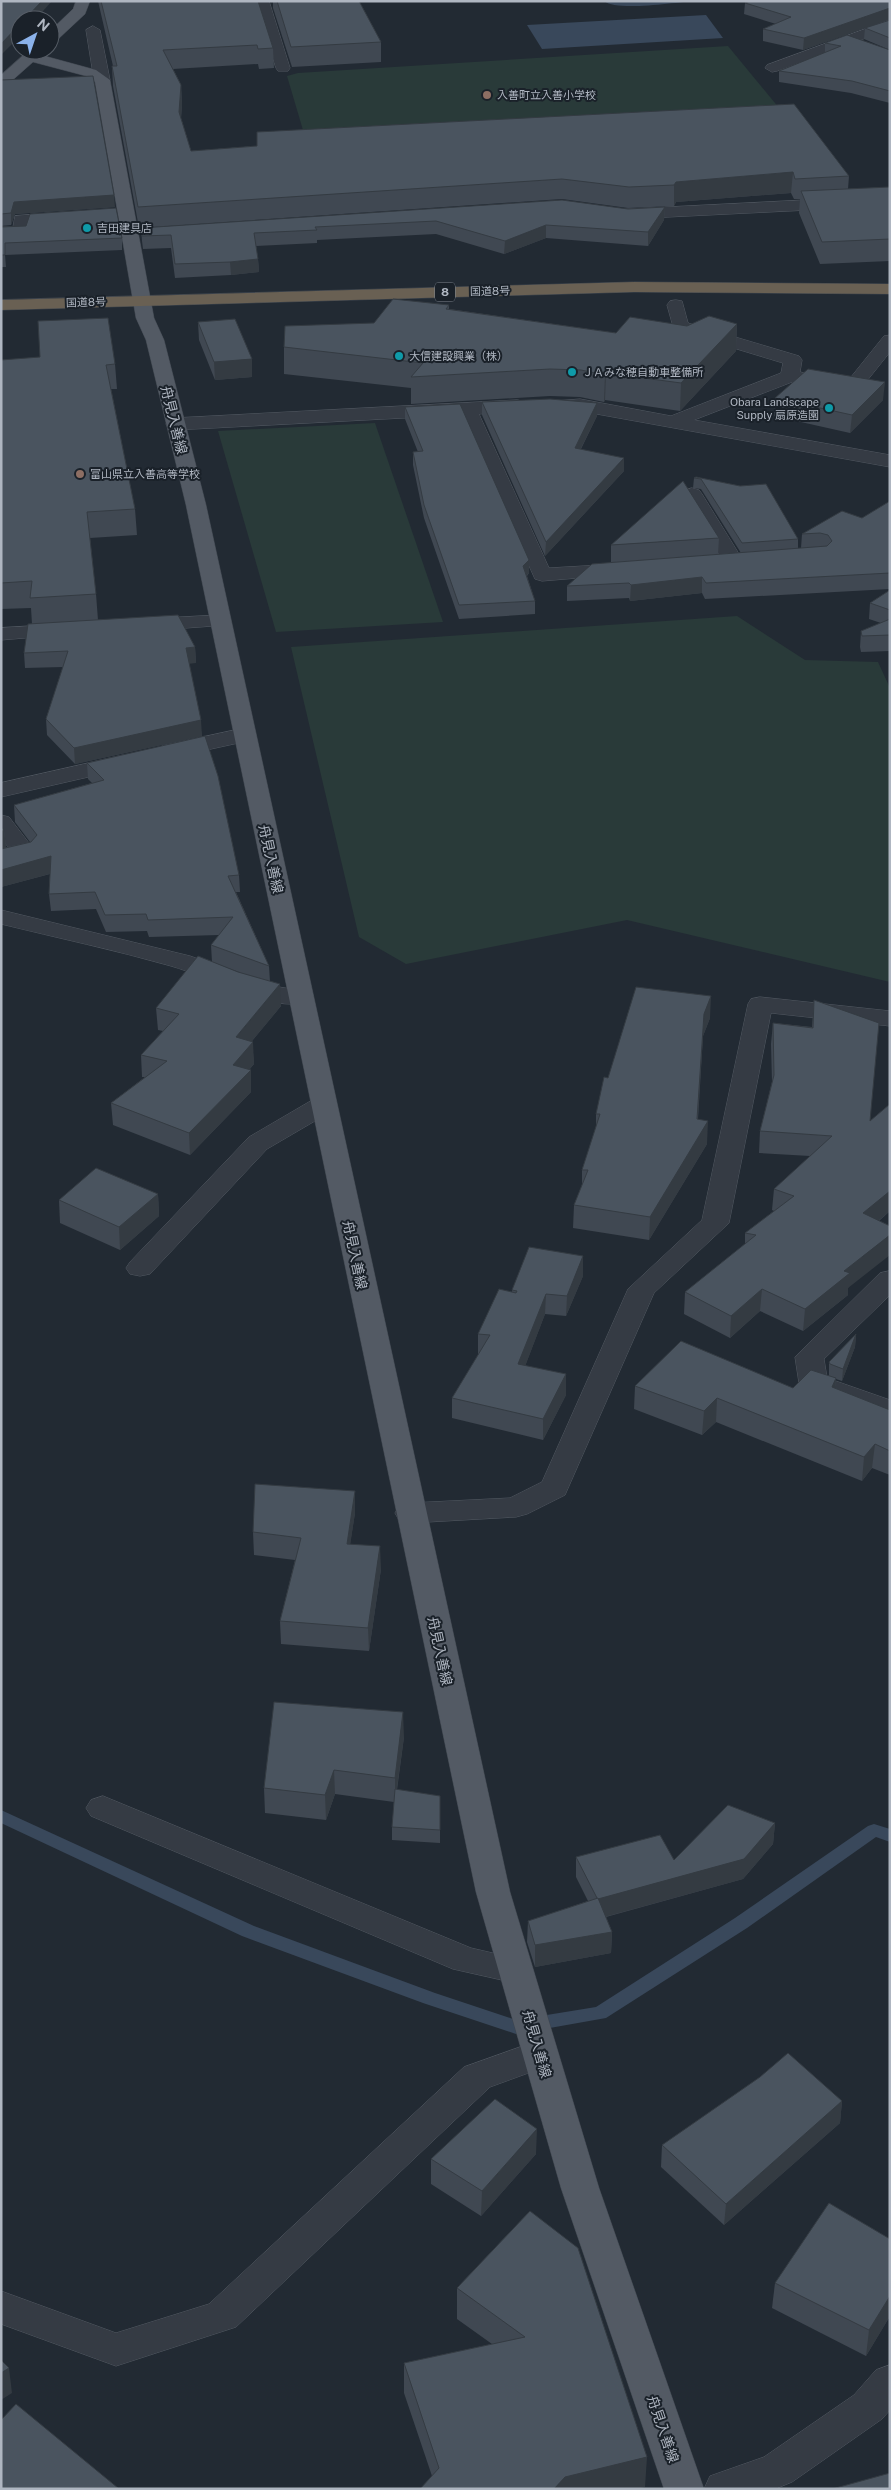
<svg xmlns="http://www.w3.org/2000/svg" width="891" height="2490" font-family="'Public Sans','Noto Sans JP',sans-serif">
<style>
.green{fill:#293a39}
.water{fill:#39485b}
.lines{fill:none;stroke-linecap:round;stroke-linejoin:round}
.stream{fill:#39485b;fill-rule:evenodd}
.minor-casing{stroke:#525962;stroke-width:1}
.major-casing{stroke:#3e454e;stroke-width:1}
.highway-casing{stroke:#3f464f;stroke-width:1}
.minor{fill:#353b44;fill-rule:evenodd}
.major{fill:#535a64;fill-rule:evenodd}
.highway{fill:#696053;fill-rule:evenodd}
.wall{fill:#404852}
.shaded-wall{fill:#343b42}
.building{fill:#4a545f;stroke:#343b42}
.education-dot{fill:#8d6e63;stroke:#1a2129;stroke-width:2}
.culture-dot{fill:#0f9aa8;stroke:#1a2129;stroke-width:2}
.labels{text-anchor:middle;stroke-width:4;stroke-linejoin:round;paint-order:stroke}
.far-poi-label{font-size:11px;fill:#afb6c1;stroke:#1a2129;text-anchor:start}
.far-street-label{font-size:11px;fill:#afb6c1;stroke:#1a2129}
.shield{fill:#1a2129;stroke:#828993;stroke-width:1}
.shield-label{font-size:12px;font-weight:bold;fill:#afb6c1}
.street-label{font-size:14px;fill:#afb6c1;stroke:#1a2129}
</style>
<rect width="100%" height="100%" fill="#222a33"/>
<g class="green">
<path d="M728 46 789 120 308 147 287 76 298 73Z"/>
<path d="M375 423 443 622 276 632 218 431Z"/>
<path d="M737 616 805 660 878 662 890 688V982L627 920 406 964 359 937 291 647Z"/>
</g>
<g class="water">
<path d="M604 1H696C676 2 617 12 604 1Z"/>
<path d="M706 15 723 38 542 49 527 25Z"/>
</g>
<g class="lines">
<path class="stream" d="M1 1810 254 1926 435 1993 516 2020 596 2007 735 1918 868 1826 874 1824 890 1829V1842L876 1837 747 1928 606 2018 516 2034 423 2003 242 1936 1 1823Z"/>
<g class="minor-casing">
<g id="minor">
<path d="M255 1H269L290 68 288 71H278L276 68Z"/>
<path d="M890 20V29L777 71 772 72 765 68 767 65Z"/>
<path d="M93 26 100 30 110 80 102 85 94 80 86 30Z"/>
<path d="M890 196V206L628 219 622 218 620 214 622 210 628 209Z"/>
<path d="M65 212 71 213 73 217 71 221 29 224 27 236 1 237V227H13L15 216Z"/>
<path d="M676 300 682 301 688 323 799 356 802 360 800 372 847 382 884 336 890 335V352L858 392 852 394 792 382 694 420 890 455V467L580 411 554 409 552 405 554 401 580 399 671 416 781 373 783 363 674 330 667 305 670 301Z"/>
<path d="M518 400 525 402 527 406 525 410 479 414 549 568 618 564 625 566 628 570 625 574 542 581 535 579 461 415 175 430 168 428 166 424 168 420 175 418Z"/>
<path d="M692 488 699 490 702 494 744 562 741 566 734 568 727 566 724 562 682 494 685 490Z"/>
<path d="M220 615 227 617 230 621 227 625 145 631 138 629 135 625 138 621 145 619Z"/>
<path d="M65 624 72 626 75 630 72 634 1 640V628Z"/>
<path d="M244 728 252 730 255 735 252 740 170 758 162 756 159 751 162 746Z"/>
<path d="M124 755 132 757 135 762 132 767 1 797V783Z"/>
<path d="M1 815 9 817 32 847 36 852 32 857 1 864V850L9 848 1 838Z"/>
<path d="M1 910 190 956 273 986 309 992 312 997 309 1002C267 1013 211 977 171 966 115 950 58 938 1 924Z"/>
<path d="M760 997 890 1011V1026L771 1013 729 1223 654 1293 565 1495 527 1514 516 1517 410 1523 399 1520 395 1513 399 1506 410 1503 510 1498 542 1482 628 1289 702 1220 748 1004 751 999Z"/>
<path d="M323 1097 332 1099 336 1105 332 1111 267 1149 150 1274 140 1276 130 1274 126 1268 130 1262 249 1137 314 1099Z"/>
<path d="M890 1271V1295L824 1359 827 1378 890 1400V1419L803 1389 799 1383 795 1357 880 1273Z"/>
<path d="M103 1796 471 1948 527 1961 533 1970 527 1979 515 1983 453 1969 91 1816 86 1808 91 1800Z"/>
<path d="M540 2040 553 2044 558 2054 553 2064 490 2087 236 2327 116 2366 1 2324V2291L116 2333 209 2304 464 2067Z"/>
<path d="M890 2365V2410L882 2419 792 2482 775 2489H704L710 2476 764 2457 854 2395 876 2370Z"/>
</g>
</g>
<g class="major-casing">
<g id="major">
<path d="M76 1H90L85 14 55 42 50 43V31L73 9Z"/>
<path d="M29 50H45L41 55 96 70 110 80 154 318 164 340 206 505 510 1892 599 2188 704 2489H664L561 2188 476 1892 186 505 146 340 136 318 95 82 86 76 33 62 6 86 1 87V75Z"/>
</g>
</g>
<g class="highway-casing">
<path id="highway" d="M634 282 890 284V294L634 292 1 310V300Z"/>
</g>
<use href="#minor" class="minor"/>
<use href="#major" class="major"/>
<use href="#highway" class="highway"/>
</g>
<g class="wall">
<path d="M98 1H258L273 48 274 68 259 69 258 64 173 69 181 85 182 105 181 118 191 151 257 146 849 176 848 189 890 187V261L820 264 799 213 800 199H794L791 193 676 202 674 206 628 208 562 199 139 228 113 86 112 66H113Z"/>
<path d="M273 1H359L381 42V62L292 67 273 8Z"/>
<path d="M890 1V19L803 50 763 41V29L776 24 744 14 745 3Z"/>
<path d="M890 20V50L864 39 865 28Z"/>
<path d="M825 43 890 50V103L851 93 779 82V71L825 53Z"/>
<path d="M1 80 115 207 15 214 11 225 1 226Z"/>
<path d="M665 207 664 220 648 246 546 238 504 254 436 234 317 240V243L256 246 258 259 259 272 231 275 175 278 171 248 143 249 142 241 141 228Z"/>
<path d="M1 227 122 238V250L5 255 6 267H1Z"/>
<path d="M449 305V309L616 333 687 326 737 324 736 351 680 411 605 400 604 402 580 397 550 396 411 404V388L284 374V347L374 323Z"/>
<path d="M198 322 252 377 215 380 199 340Z"/>
<path d="M1 360 115 364 117 389H111L135 509 137 535 90 538 96 594 98 620 195 647 196 663H189L202 736 75 764 47 735 46 719 63 667 25 668 24 653 32 624 31 608 1 609Z"/>
<path d="M775 398 883 400 850 433 774 416Z"/>
<path d="M482 402 597 416 581 449 624 471 545 556 482 415Z"/>
<path d="M405 407 529 560V573L527 576 535 601V614L459 619 424 518 413 465V452H418L405 419Z"/>
<path d="M696 477 740 486 798 539V549L801 548 802 534 862 518 890 501V589L705 599 702 593 630 601 629 598 567 601V586L611 562V545L719 538 718 554 741 553 701 489 693 488 694 478Z"/>
<path d="M890 590V651L861 652 860 647 861 631 881 623 869 619 870 603Z"/>
<path d="M87 763 239 875 240 892H236L269 966 270 982 281 1006 252 1041 254 1064 249 1070 251 1092 190 1155 113 1125 111 1103 145 1077H142L141 1055 163 1031 158 1030 156 1008 238 972 252 977 212 962 211 945 219 935 149 937 147 931 106 932 96 909 51 911 49 894 50 874 1 887V826L4 830 6 847 2 848 30 842 15 822 14 805 92 783 88 779Z"/>
<path d="M814 1000 870 1121 890 1104V1211L879 1221 848 1288V1295L803 1331 760 1311 730 1338 684 1314 685 1292 745 1244V1233L774 1211 772 1210 774 1189 810 1156 759 1153 760 1131 772 1082 771 1044 773 1023 812 1027Z"/>
<path d="M710 1018 703 1036 698 1119 707 1144 649 1240 573 1228 574 1205 582 1185V1170L596 1128V1114L608 1078Z"/>
<path d="M158 1194 159 1216 120 1250 60 1223 59 1200Z"/>
<path d="M583 1276 566 1316 545 1314 525 1366 566 1374V1395L543 1440 452 1418V1398L479 1354H478V1334L512 1292V1290Z"/>
<path d="M856 1334 855 1347 842 1381 836 1379 835 1388 890 1410V1475L872 1468 862 1481 716 1422 702 1435 634 1409 635 1386 793 1388 829 1376V1362Z"/>
<path d="M355 1491V1513L350 1544 381 1569 369 1651 281 1644 280 1621 295 1560 254 1555 253 1532Z"/>
<path d="M404 1737 397 1790 440 1796V1843L392 1840V1827L394 1802 335 1794 326 1820 265 1813 264 1788Z"/>
<path d="M775 1823 773 1844 743 1879 606 1917 612 1932 611 1953 535 1967 527 1942 528 1921 588 1901 576 1877V1857L674 1860Z"/>
<path d="M842 2101 840 2123 724 2225 661 2167 662 2145Z"/>
<path d="M536 2154 481 2216 431 2184V2159Z"/>
<path d="M530 2211 645 2487 432 2476 404 2393V2363L492 2344 457 2319V2288Z"/>
<path d="M890 2239V2316L866 2356 772 2308 775 2283Z"/>
</g>
<g class="shaded-wall">
<path d="M42 1H52L35 20H24Z"/>
<path d="M890 8V19L803 50 804 38Z"/>
<path d="M20 24V36L1 55V44Z"/>
<path d="M181 85 182 105 180 132 179 112Z"/>
<path d="M793 172 791 193 676 202 674 206V185L676 182Z"/>
<path d="M114 195 115 207 15 214 11 225V213L14 202Z"/>
<path d="M665 207 664 220 648 246V232Z"/>
<path d="M546 225V238L504 254 505 241Z"/>
<path d="M258 259 259 272 231 275 230 262Z"/>
<path d="M737 324 736 351 680 411 681 383Z"/>
<path d="M252 359V377L215 380 214 362Z"/>
<path d="M606 373 605 400 604 402 605 375Z"/>
<path d="M885 382 883 400 850 433 852 415Z"/>
<path d="M597 403V416L575 460V448Z"/>
<path d="M624 458V471L545 556 546 542Z"/>
<path d="M529 560V573L523 579V566Z"/>
<path d="M702 577V593L630 601 631 585Z"/>
<path d="M195 647 196 663 187 664 186 648Z"/>
<path d="M201 720 202 736 75 764 74 748Z"/>
<path d="M4 830 6 847 1 849V832Z"/>
<path d="M51 856 53 873 1 887V870Z"/>
<path d="M280 984 281 1006 237 1059 236 1037Z"/>
<path d="M711 996 710 1018 703 1036 696 1141 704 1014Z"/>
<path d="M253 1042 254 1064 234 1087 233 1065Z"/>
<path d="M251 1070V1092L190 1155 189 1133Z"/>
<path d="M708 1121 707 1144 649 1240 650 1217Z"/>
<path d="M890 1191V1211L861 1235 863 1213Z"/>
<path d="M158 1194 159 1216 120 1250 119 1227Z"/>
<path d="M890 1235V1255L848 1288V1295L803 1331 805 1309 844 1271Z"/>
<path d="M583 1256V1276L566 1316 567 1296Z"/>
<path d="M762 1289 760 1311 730 1338 731 1316Z"/>
<path d="M546 1294 545 1314 518 1385V1364Z"/>
<path d="M856 1334 855 1347 842 1381 843 1369Z"/>
<path d="M566 1374V1395L543 1440V1419Z"/>
<path d="M836 1378 834 1402 832 1387Z"/>
<path d="M717 1398 716 1422 702 1435 704 1411Z"/>
<path d="M875 1444 872 1468 862 1481 864 1457Z"/>
<path d="M355 1491V1513L347 1566V1544Z"/>
<path d="M380 1546 381 1569 369 1651 368 1628Z"/>
<path d="M403 1712 404 1737 395 1802V1778Z"/>
<path d="M334 1770 335 1794 326 1820 325 1795Z"/>
<path d="M775 1823 773 1844 743 1879 597 1919 598 1899Z"/>
<path d="M612 1932 611 1953 535 1967V1945Z"/>
<path d="M842 2101 840 2123 724 2225 726 2204Z"/>
<path d="M537 2129 536 2154 481 2216 482 2191Z"/>
<path d="M890 2296V2316L866 2356 869 2330Z"/>
<path d="M9 2368 12 2393 1 2400V2373Z"/>
<path d="M647 2457 645 2487 638 2489H554L565 2477Z"/>
</g>
<g class="building">
<path d="M1 1H42L24 20H20V24L1 44Z"/>
<path d="M101 1H258L273 48 258 49 257 45 163 50 181 85 179 112 191 151 257 146V132L794 104 849 176 795 179 793 172 676 182 674 185 629 187 562 179 138 207 112 66H117Z"/>
<path d="M277 1H359L381 42 291 47Z"/>
<path d="M750 1H890V8L804 38 763 29 791 17 745 3Z"/>
<path d="M890 20V38L865 28Z"/>
<path d="M847 35 890 50V91L852 81 779 71 841 46 825 43Z"/>
<path d="M93 76 114 195 14 202 11 213 1 214V80Z"/>
<path d="M890 187V239L822 242 801 191Z"/>
<path d="M562 200 628 209 665 207 648 232 546 225 505 241 436 221 315 227 317 230 254 233 258 259 230 262 175 264 171 235 142 236 141 228Z"/>
<path d="M116 208 122 238 5 243V255H1V227L26 226 30 214Z"/>
<path d="M393 299 449 305 446 309 616 333 630 317 687 326 709 316 737 324 681 383 606 373 605 375 581 370 550 369 411 377 423 363 284 347 285 326 374 323Z"/>
<path d="M108 318 115 364 106 365 135 509 87 512 96 594 30 598 32 581 1 583V360L40 357 38 321Z"/>
<path d="M235 319 252 359 214 362 198 322Z"/>
<path d="M808 369 885 382 852 415 775 398Z"/>
<path d="M550 399 597 403 575 448 624 458 546 542 482 402Z"/>
<path d="M460 404 529 560 523 566 535 601 459 605 424 505 413 452 423 451 405 407Z"/>
<path d="M696 477 740 486 766 484 798 539 742 543 701 479 694 478Z"/>
<path d="M683 481 719 538 611 545Z"/>
<path d="M890 501V573L706 583 702 577 631 585 629 583 567 586 592 564 827 546 832 541 828 535 820 533 802 534 842 511 862 518Z"/>
<path d="M890 590V610L870 603Z"/>
<path d="M178 615 195 647 186 648 201 720 74 748 46 719 68 651 24 653 28 624Z"/>
<path d="M890 619V635L862 636 861 631Z"/>
<path d="M205 736 218 776 239 875 228 876 269 966 211 945 233 917 148 920 146 914 105 915 95 892 49 894 51 856 1 870V849L31 842 37 835 14 805 104 780 87 763Z"/>
<path d="M1 826 4 830 1 832Z"/>
<path d="M198 956 238 972 280 984 236 1037 253 1042 233 1065 251 1070 189 1133 111 1103 167 1061 141 1055 179 1014 156 1008Z"/>
<path d="M636 987 711 996 704 1014 697 1119 708 1121 650 1217 574 1205 588 1170H582L600 1114H596L604 1077 608 1078Z"/>
<path d="M814 1000 879 1023 870 1121 890 1104V1191L863 1213 890 1226V1235L844 1271 850 1273 805 1309 762 1289 731 1316 685 1292 756 1235 745 1233 794 1196 774 1189 832 1136 760 1131 774 1075 773 1023 813 1028Z"/>
<path d="M96 1168 158 1194 119 1227 59 1200Z"/>
<path d="M529 1247 583 1256 567 1296 546 1294 518 1364 566 1374 543 1419 452 1398 490 1335 478 1334 499 1289 516 1293 517 1291 512 1290Z"/>
<path d="M856 1334 843 1369 830 1364 829 1362Z"/>
<path d="M681 1341 793 1388 811 1370 836 1378 832 1387 890 1410V1451L875 1444 864 1457 717 1398 704 1411 635 1386Z"/>
<path d="M255 1484 355 1491 347 1544 380 1546 368 1628 280 1621 301 1538 253 1532Z"/>
<path d="M274 1702 403 1712 395 1778 334 1770 325 1795 264 1788Z"/>
<path d="M395 1789 440 1796V1830L392 1827Z"/>
<path d="M728 1805 775 1823 744 1859 598 1899 597 1898 576 1857 660 1835 674 1860Z"/>
<path d="M598 1898 612 1932 535 1945 528 1921Z"/>
<path d="M788 2053 842 2101 726 2204 662 2145 760 2077Z"/>
<path d="M495 2099 537 2129 482 2191 431 2159Z"/>
<path d="M829 2203 890 2239V2296L869 2330 775 2283Z"/>
<path d="M530 2211 578 2248 647 2457 565 2477 554 2489H420L439 2468 404 2363 525 2337 457 2288Z"/>
<path d="M1 2360 9 2368 1 2373Z"/>
<path d="M16 2404 118 2488 1 2489V2420Z"/>
<path d="M890 2473V2489H832Z"/>
</g>
<g class="education-dot">
<circle cx="487" cy="95" r="5"/>
<circle cx="80" cy="474" r="5"/>
</g>
<g class="culture-dot">
<circle cx="87" cy="228" r="5"/>
<circle cx="399" cy="356" r="5"/>
<circle cx="572" cy="372" r="5"/>
<circle cx="829" cy="408" r="5"/>
</g>
<g class="labels">
<g class="far-poi-label">
<text x="497" y="99">入善町立入善小学校</text>
<text x="97" y="232">吉田建具店</text>
<text x="409" y="360">大信建設興業（株）</text>
<text x="582" y="376">ＪＡみな穂自動車整備所</text>
<text x="819" y="406" text-anchor="end">Obara Landscape<tspan x="819" dy="13">Supply 扇原造園</tspan></text>
<text x="90" y="478">富山県立入善高等学校</text>
</g>
<g class="far-street-label">
<text transform="translate(490 291) rotate(-1)" y="4">国道8号</text>
<text transform="translate(86 302) rotate(-2)" y="4">国道8号</text>
</g>
<rect class="shield" x="435" y="282.5" width="20" height="19" rx="4"/>
<g class="shield-label">
<text x="445" y="296">8</text>
</g>
<g class="street-label">
<text transform="translate(174 420) rotate(76)" y="5">舟見入善線</text>
<text transform="translate(271 859) rotate(78)" y="5">舟見入善線</text>
<text transform="translate(355 1255) rotate(78)" y="5">舟見入善線</text>
<text transform="translate(440 1651) rotate(78)" y="5">舟見入善線</text>
<text transform="translate(537 2044) rotate(74)" y="5">舟見入善線</text>
<text transform="translate(663 2429) rotate(71)" y="5">舟見入善線</text>
</g>
</g>
<rect width="891" height="2490" fill="none" stroke="#afb6c1" stroke-width="5"/>
<g transform="translate(35 35) rotate(40)"><circle r="24" fill="#1a2129" stroke="#565d66"/>
<path d="M0-4L9 19L0 12L-9 19Z" fill="#8bb2ea"/>
<text y="-8" font-size="14" font-weight="bold" text-anchor="middle" fill="#afb6c1">N</text>
</g>
</svg>
